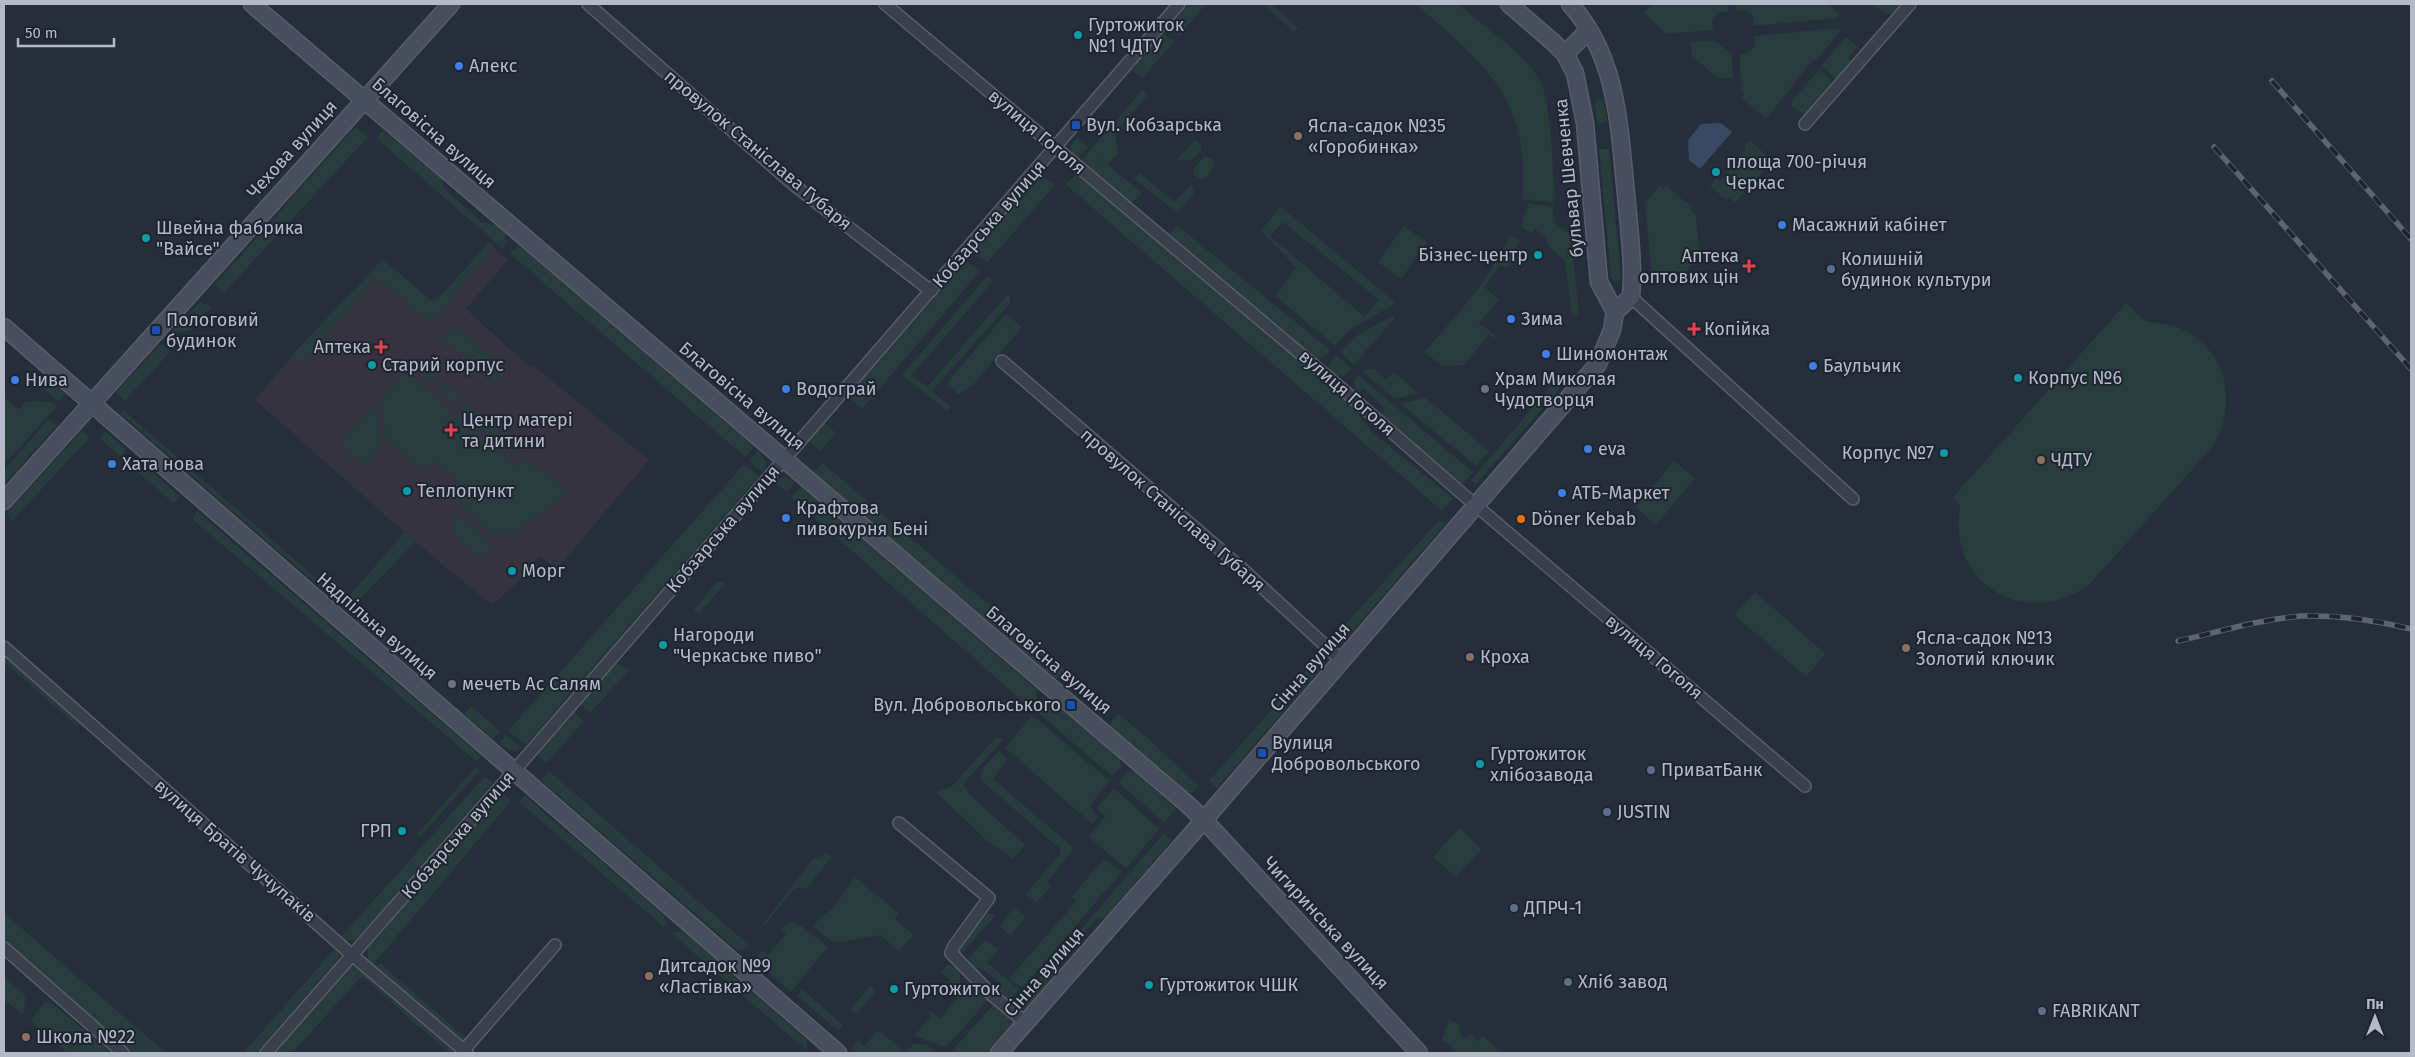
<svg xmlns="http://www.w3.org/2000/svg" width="2415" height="1057" font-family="'Fira Sans',sans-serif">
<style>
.medical{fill:#353340}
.green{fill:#283b3d;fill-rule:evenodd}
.water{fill:#3a4962}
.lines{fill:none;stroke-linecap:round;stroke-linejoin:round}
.street-casing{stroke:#575e6a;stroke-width:14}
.secondary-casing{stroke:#575e6a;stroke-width:19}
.street{stroke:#39404c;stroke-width:11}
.secondary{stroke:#474f5e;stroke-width:16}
.rail-casing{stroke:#5b6472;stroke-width:5.5}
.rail{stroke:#1e2531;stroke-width:4;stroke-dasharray:11;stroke-linecap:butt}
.culture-dot{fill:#0f9aa8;stroke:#1e2531;stroke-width:2}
.shop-dot{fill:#3f7fe0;stroke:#1e2531;stroke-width:2}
.transit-dot{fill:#1a4fb4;stroke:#1e2531;stroke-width:2}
.education-dot{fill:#8d6e63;stroke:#1e2531;stroke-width:2}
.health-dot{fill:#e0444e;stroke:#1e2531;stroke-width:2}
.service-dot{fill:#5c6f8a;stroke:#1e2531;stroke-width:2}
.worship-dot{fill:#6b7280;stroke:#1e2531;stroke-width:2}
.food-dot{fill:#e8710a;stroke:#1e2531;stroke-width:2}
.labels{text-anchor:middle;stroke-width:4;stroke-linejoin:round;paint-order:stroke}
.poi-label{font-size:18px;fill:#b4bbc7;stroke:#1e2531;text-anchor:start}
.street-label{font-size:18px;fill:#b4bbc7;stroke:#1e2531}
</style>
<rect width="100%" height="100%" fill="#252e3b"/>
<path class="medical" d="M489 242 501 255 509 259 466 309 530 367 533 365 649 460 557 569 539 556 516 584 492 605 419 545 255 400 292 356 383 259 430 300H437Z"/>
<g class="green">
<path d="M1189 4H1206L1179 36 1169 27Z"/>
<path d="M1263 4H1272L1298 28 1294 32Z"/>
<path d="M1415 4H1458C1480 23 1530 57 1541 83 1552 108 1552 165 1555 194L1553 203 1522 199C1531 99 1484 63 1415 4Z"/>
<path d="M1652 4H1728V12H1719L1712 20 1713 30 1667 34 1643 13Z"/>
<path d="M1735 4H1828L1840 14 1837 18 1754 26 1753 16 1745 10 1735 11Z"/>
<path d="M1876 4H1902L1893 13 1885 14 1875 6Z"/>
<path d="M1837 28 1841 31 1815 61 1813 60 1766 119 1741 98 1744 95 1742 92 1739 54 1749 53 1755 45V36Z"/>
<path d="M1163 34 1174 42 1142 78 1132 70Z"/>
<path d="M1846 37 1861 50 1860 51 1856 49 1848 58 1851 61 1836 79 1821 66Z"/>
<path d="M1714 40 1732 54 1733 78H1718L1692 56 1690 42Z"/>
<path d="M1819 70 1833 82 1804 115 1792 106V100Z"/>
<path d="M1142 90 1148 95 1115 133 1118 153 1108 164 1094 153 1142 193 1130 205 1081 161Z"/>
<path d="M1597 99 1604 101 1607 122 1597 123 1595 104Z"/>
<path d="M355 127 368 137 224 293 214 285Z"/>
<path d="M383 130 443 179 444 188 481 222 497 225 506 234V244L503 249 376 138Z"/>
<path d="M1077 137 1088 147 1078 158 1071 151V146Z"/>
<path d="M1195 139 1201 145V150L1191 160H1177Z"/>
<path d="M1750 140 1766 155 1764 158 1770 163 1735 203 1729 197 1726 200 1710 186 1716 178 1720 181 1746 150 1744 147Z"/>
<path d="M1599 149H1609L1621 277 1617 283 1611 278Z"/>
<path d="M1204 156 1212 158 1215 165 1206 178 1201 180 1194 175 1193 169Z"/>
<path d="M1140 173 1174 202 1191 184 1194 189 1193 195 1177 213 1135 179Z"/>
<path d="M1077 174 1354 408 1372 432 1453 498 1442 511 1065 184Z"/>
<path d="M1042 175 1055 185 988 262 975 255V250Z"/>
<path d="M1660 185 1664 188 1667 185 1683 200 1693 206 1690 210 1696 215 1699 249 1693 256 1697 259 1675 284 1672 281 1668 285 1651 271 1645 203Z"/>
<path d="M1528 203 1553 207 1554 222 1571 235 1579 316 1572 315 1565 261 1548 246 1547 239 1535 229 1532 233 1521 227Z"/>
<path d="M1280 206 1396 303 1348 331 1335 346 1275 296 1296 267 1261 231ZM1283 222 1379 300 1365 317 1270 236Z"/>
<path d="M1177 225 1330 350 1323 357 1315 360 1169 235Z"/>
<path d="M1404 226 1427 242 1401 279 1378 262Z"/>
<path d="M1510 235 1521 241 1511 253 1516 257 1507 268 1500 265 1484 287 1499 300 1479 323 1495 335V339L1489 335 1464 365 1443 366 1424 352C1456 316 1490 280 1510 235Z"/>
<path d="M489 242 494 247 431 324 377 279 304 360 293 361 290 357 383 259 430 300H437Z"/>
<path d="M519 247 525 250 754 447 745 457 509 253Z"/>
<path d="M967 261 980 271 862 409 847 397Z"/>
<path d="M987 276 993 281 912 375 927 387 1008 294 1010 297V303L932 391 951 407 947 411 902 375Z"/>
<path d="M200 302 212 306 189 331 170 333Z"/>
<path d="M2126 303C2132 308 2139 318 2146 321 2155 324 2169 323 2180 328 2227 349 2238 403 2214 445L2089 585C2025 631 1946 584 1960 505L1952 498Z"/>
<path d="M1006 314 1022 327 973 385 959 395 948 386 950 379Z"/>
<path d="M1394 315V319L1354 365 1341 352 1359 334Z"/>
<path d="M454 325 508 370 495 384 476 368 480 362 471 354 466 359 442 338Z"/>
<path d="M161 344 170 352 125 401 116 392Z"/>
<path d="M1336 355 1352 369 1344 376C1336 376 1331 374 1328 366Z"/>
<path d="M424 366 439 378 433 386 418 373Z"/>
<path d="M1367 369H1374L1386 380 1393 372 1419 393 1395 399 1362 371Z"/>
<path d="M406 371 517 467 527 459 566 490 565 498 511 534 494 536 451 498 452 490 459 482 458 480 435 460 423 472 387 441 379 401Z"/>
<path d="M1358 375 1473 472 1462 485 1380 416 1385 409 1363 388 1357 395 1354 381Z"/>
<path d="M45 377 65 394 58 402 39 384Z"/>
<path d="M1558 378 1564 382 1558 391 1476 484 1471 480Z"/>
<path d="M446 384 461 397 454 404 439 391Z"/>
<path d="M4 397 19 409 27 401 52 402 57 406 4 465Z"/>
<path d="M1425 397 1489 451 1476 466 1401 404Z"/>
<path d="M465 402 480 415 473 422 459 409Z"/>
<path d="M375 403 382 447 365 466 340 443Z"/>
<path d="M123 410 354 611 351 614 121 414Z"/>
<path d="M49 419 57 425 4 484V470Z"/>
<path d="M486 419 501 432 494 439 479 426Z"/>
<path d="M824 422 836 433 820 451 809 442Z"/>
<path d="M82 431 90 437 12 521 7 513Z"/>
<path d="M105 431 125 448 123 459 99 438Z"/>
<path d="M506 435 520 449 514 456 499 443Z"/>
<path d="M758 451 766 461V467L762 472 749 461Z"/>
<path d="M137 459 180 496 173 503 134 469Z"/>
<path d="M1674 461 1695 478 1656 525 1635 507Z"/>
<path d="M823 463 1068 672 1055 680 814 472Z"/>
<path d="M744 464 759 476 526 745 508 731Z"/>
<path d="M784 476 796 481 787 492 774 482Z"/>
<path d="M801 486 1036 689V700L1030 708 791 497Z"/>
<path d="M197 511 481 756 477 762 192 519Z"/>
<path d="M456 514 460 515 490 542V551L487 556H477C466 545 450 535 452 518Z"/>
<path d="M1439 520 1445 524 1342 643 1335 645 1329 643Z"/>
<path d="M405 532 416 541 355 604 348 597Z"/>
<path d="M718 581 726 583 699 613 693 611Z"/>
<path d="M1755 592 1826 654 1806 677 1734 615Z"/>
<path d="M361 617 432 675 427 682 357 621Z"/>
<path d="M1322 652 1326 657 1325 663 1217 788 1209 781Z"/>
<path d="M4 654 81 722 78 727 7 664 4 667Z"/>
<path d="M615 663 630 670 590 713 580 705Z"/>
<path d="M1047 699 1051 700 1120 759 1121 768 1112 776 1035 710Z"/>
<path d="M471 706 500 731 493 739 464 714Z"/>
<path d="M574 712 584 721 547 763 537 754Z"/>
<path d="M1118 714 1147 737 1198 786 1192 793 1184 791 1108 726Z"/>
<path d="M1032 715 1110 781 1091 804V808L1098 817 1092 824 1005 748Z"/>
<path d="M506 735 522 748C513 754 507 749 499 743Z"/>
<path d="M996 737 1004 739 963 784 968 793 1025 845 1013 859 986 840 936 792 952 786Z"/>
<path d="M999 751 1008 759 993 779 1074 848 1047 882 1051 886 1037 903 1026 894 1060 854V849L984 783 980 777 982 769Z"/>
<path d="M476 767 480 770 420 837 417 834Z"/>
<path d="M549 771 749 945 741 950 736 949 541 780Z"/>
<path d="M1128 771H1134L1176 809 1164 823 1118 782Z"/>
<path d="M485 776 493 783 357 939 351 941 340 938Z"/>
<path d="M1114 788 1159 829 1126 869 1089 837 1105 816 1097 808Z"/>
<path d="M503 794 511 801 373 965 367 960 368 948Z"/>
<path d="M524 795 665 916 666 922 664 927 519 802Z"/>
<path d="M1459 828 1482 849 1456 877 1433 857Z"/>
<path d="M1164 833 1172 840 1105 918 1094 921 1059 963 1056 974 1027 1008 1020 1010 1015 1006Z"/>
<path d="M827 853 832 857 806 889 799 887 793 890 766 924 762 925 813 859Z"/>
<path d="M1104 859 1122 872 1022 988 1009 979 1076 901 1071 897Z"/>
<path d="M855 877 899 913 895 919 914 935 899 951 880 935 841 942 831 941 813 926 821 917 832 909Z"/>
<path d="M1014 907 1026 917 1010 936 1000 926Z"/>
<path d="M4 913 166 1053H132L4 941Z"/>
<path d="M985 913 996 915 961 954 956 949Z"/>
<path d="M793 922 802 926 828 947 791 992 754 960 762 950 768 955 786 934 780 928Z"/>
<path d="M682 930 807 1040V1051L672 934Z"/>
<path d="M985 940 999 949 987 963 1019 989 1007 1003 998 996 1001 984 980 967 971 970 967 964 969 958Z"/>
<path d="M336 947 339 951V958L256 1053H243Z"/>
<path d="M380 963 469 1041 465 1045 375 968Z"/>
<path d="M949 965 960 970V983L975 997 986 993 990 998 946 1047 914 1036 931 1016 929 1013 931 1011 940 1019 957 998 943 987 950 980 941 972 946 966Z"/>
<path d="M347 967H354L364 973 456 1053H449L362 976 294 1051 273 1053Z"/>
<path d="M4 977 26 996 23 1014 4 1000Z"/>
<path d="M870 986 876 992 856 1014 850 1010Z"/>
<path d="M802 989 843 1025 839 1031 797 996Z"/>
<path d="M45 1002 52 1003 111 1053H68L30 1021Z"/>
<path d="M998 1004 1013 1016V1023L986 1053H950L993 1005Z"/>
<path d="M1449 1019 1458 1024 1462 1038 1471 1034 1478 1041 1483 1035 1500 1053H1459L1442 1040Z"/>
<path d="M878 1030 904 1051 902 1053H856L851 1048 858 1040 864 1046Z"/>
<path d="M914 1043 927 1045 936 1053H905Z"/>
</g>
<path class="water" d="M1721 123 1732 132 1700 169 1689 160 1688 140 1701 124Z"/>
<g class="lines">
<g class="street-casing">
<g id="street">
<path d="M588 4 794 185 931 291"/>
<path d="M885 4 1340 387 1459 491 1805 786"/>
<path d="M1805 124 1910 4"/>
<path d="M1631 297 1853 499"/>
<path d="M1002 361 1238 565 1342 661"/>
<path d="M4 647 352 955 467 1053"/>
<path d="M899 823 989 898 954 946 951 953 993 996 1026 1023"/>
<path d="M4 948 123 1053"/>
<path d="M464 1050 555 945"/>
<path d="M266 1053 514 771 1179 4"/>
</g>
</g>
<g class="secondary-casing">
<g id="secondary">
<path d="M252 4 1187 804 1204 820 1419 1053"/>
<path d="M1509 4 1554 43 1565 54 1575 73 1585 123 1599 282 1615 312"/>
<path d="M1565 54 1589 30"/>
<path d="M4 327 838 1053"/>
<path d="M4 501 451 4"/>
<path d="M999 1053 1204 820 1598 364 1612 330 1615 312 1631 297C1634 263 1629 228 1626 194 1619 127 1618 57 1570 4"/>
</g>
</g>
<use href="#street" class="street"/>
<use href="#secondary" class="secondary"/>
<g class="rail-casing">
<g id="rail">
<path d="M2272 81 2411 239"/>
<path d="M2214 147 2411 369"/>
<path d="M2178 641C2218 632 2261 619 2302 616 2339 615 2375 620 2411 629"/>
</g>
</g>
<use href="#rail" class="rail"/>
</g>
<g class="culture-dot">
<circle cx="1078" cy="35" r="5"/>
<circle cx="1716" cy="172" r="5"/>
<circle cx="146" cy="238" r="5"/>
<circle cx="1538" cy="255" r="5"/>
<circle cx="372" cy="365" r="5"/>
<circle cx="2018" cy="378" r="5"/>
<circle cx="1944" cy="453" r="5"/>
<circle cx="407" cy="491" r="5"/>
<circle cx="512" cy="571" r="5"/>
<circle cx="663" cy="645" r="5"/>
<circle cx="1480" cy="764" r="5"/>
<circle cx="402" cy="831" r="5"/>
<circle cx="1149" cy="985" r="5"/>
<circle cx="894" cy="989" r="5"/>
</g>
<g class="shop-dot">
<circle cx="459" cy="66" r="5"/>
<circle cx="1782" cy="225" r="5"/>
<circle cx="1511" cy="319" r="5"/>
<circle cx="1546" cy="354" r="5"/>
<circle cx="1813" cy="366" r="5"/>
<circle cx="15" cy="380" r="5"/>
<circle cx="786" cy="389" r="5"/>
<circle cx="1588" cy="449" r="5"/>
<circle cx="112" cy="464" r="5"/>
<circle cx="1562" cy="493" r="5"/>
<circle cx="786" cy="518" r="5"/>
</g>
<g class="transit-dot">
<rect x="1071" y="120" width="10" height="10" rx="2.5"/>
<rect x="151" y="325" width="10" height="10" rx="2.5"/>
<rect x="1066" y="700" width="10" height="10" rx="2.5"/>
<rect x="1257" y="748" width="10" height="10" rx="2.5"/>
</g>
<g class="education-dot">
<circle cx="1298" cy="136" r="5"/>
<circle cx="2041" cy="460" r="5"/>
<circle cx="1906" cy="648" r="5"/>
<circle cx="1470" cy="657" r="5"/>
<circle cx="649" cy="976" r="5"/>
<circle cx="26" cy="1037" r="5"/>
</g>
<g class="health-dot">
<path d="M1746.5 258.5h5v5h5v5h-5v5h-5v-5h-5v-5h5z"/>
<path d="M1691.5 321.5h5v5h5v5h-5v5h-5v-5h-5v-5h5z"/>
<path d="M378.5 339.5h5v5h5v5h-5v5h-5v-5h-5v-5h5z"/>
<path d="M448.5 422.5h5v5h5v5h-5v5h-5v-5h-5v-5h5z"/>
</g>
<g class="service-dot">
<circle cx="1831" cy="269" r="5"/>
<circle cx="1651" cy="770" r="5"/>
<circle cx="1607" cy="812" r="5"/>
<circle cx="1514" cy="908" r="5"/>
<circle cx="1568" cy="982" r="5"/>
<circle cx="2042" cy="1011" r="5"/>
</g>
<g class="worship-dot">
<circle cx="1485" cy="389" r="5"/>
<circle cx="452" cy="684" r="5"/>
</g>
<circle class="food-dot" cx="1521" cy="519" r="5"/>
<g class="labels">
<g class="poi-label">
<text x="1088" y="31">Гуртожиток<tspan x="1088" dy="21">№1 ЧДТУ</tspan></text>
<text x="469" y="72">Алекс</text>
<text x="1086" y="131">Вул. Кобзарська</text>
<text x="1308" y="132">Ясла-садок №35<tspan x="1308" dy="21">«Горобинка»</tspan></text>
<text x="1726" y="168">площа 700-річчя<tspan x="1726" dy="21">Черкас</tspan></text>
<text x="1792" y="231">Масажний кабінет</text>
<text x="156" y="234">Швейна фабрика<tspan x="156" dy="21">"Вайсе"</tspan></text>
<text x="1528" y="261" text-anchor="end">Бізнес-центр</text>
<text x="1739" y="262" text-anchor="end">Аптека<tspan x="1739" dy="21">оптових цін</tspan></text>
<text x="1841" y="265">Колишній<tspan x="1841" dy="21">будинок культури</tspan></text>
<text x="1521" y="325">Зима</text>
<text x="166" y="326">Пологовий<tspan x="166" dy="21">будинок</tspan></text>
<text x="1704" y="335">Копійка</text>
<text x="371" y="353" text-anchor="end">Аптека</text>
<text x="1556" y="360">Шиномонтаж</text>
<text x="382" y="371">Старий корпус</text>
<text x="1823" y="372">Баульчик</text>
<text x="2028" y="384">Корпус №6</text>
<text x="1495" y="385">Храм Миколая<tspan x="1495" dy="21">Чудотворця</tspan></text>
<text x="25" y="386">Нива</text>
<text x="796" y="395">Водограй</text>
<text x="462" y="426">Центр матері<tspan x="462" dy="21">та дитини</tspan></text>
<text x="1598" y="455">eva</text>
<text x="1934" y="459" text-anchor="end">Корпус №7</text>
<text x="2051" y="466">ЧДТУ</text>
<text x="122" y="470">Хата нова</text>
<text x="417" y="497">Теплопункт</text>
<text x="1572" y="499">АТБ-Маркет</text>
<text x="796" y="514">Крафтова<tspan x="796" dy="21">пивокурня Бені</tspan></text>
<text x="1531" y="525">Döner Kebab</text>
<text x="522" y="577">Морг</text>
<text x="673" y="641">Нагороди<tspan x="673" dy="21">"Черкаське пиво"</tspan></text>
<text x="1916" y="644">Ясла-садок №13<tspan x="1916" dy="21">Золотий ключик</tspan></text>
<text x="1480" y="663">Кроха</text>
<text x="462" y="690">мечеть Ас Салям</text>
<text x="1061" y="711" text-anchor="end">Вул. Добровольського</text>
<text x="1272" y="749">Вулиця<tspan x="1272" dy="21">Добровольського</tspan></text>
<text x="1490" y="760">Гуртожиток<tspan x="1490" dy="21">хлібозавода</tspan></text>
<text x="1661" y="776">ПриватБанк</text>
<text x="1617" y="818">JUSTIN</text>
<text x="392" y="837" text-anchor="end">ГРП</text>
<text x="1524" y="914">ДПРЧ-1</text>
<text x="659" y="972">Дитсадок №9<tspan x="659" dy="21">«Ластівка»</tspan></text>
<text x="1578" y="988">Хліб завод</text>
<text x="1159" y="991">Гуртожиток ЧШК</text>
<text x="904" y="995">Гуртожиток</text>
<text x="2052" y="1017">FABRIKANT</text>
<text x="36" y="1043">Школа №22</text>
</g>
<g class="street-label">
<text transform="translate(1037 132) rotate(40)" y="6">вулиця Гоголя</text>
<text transform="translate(434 133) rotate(41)" y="6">Благовісна вулиця</text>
<text transform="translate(292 149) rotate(-48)" y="6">Чехова вулиця</text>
<text transform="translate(758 150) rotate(40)" y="6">провулок Станіслава Губаря</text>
<text transform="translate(1569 178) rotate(-96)" y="6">бульвар Шевченка</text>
<text transform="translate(989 224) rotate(-49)" y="6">Кобзарська вулиця</text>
<text transform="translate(1347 393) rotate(41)" y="6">вулиця Гоголя</text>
<text transform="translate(742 396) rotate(40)" y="6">Благовісна вулиця</text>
<text transform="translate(1173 510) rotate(41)" y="6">провулок Станіслава Губаря</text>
<text transform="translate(723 529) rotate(-49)" y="6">Кобзарська вулиця</text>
<text transform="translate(377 626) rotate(41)" y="6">Надпільна вулиця</text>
<text transform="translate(1654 657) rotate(40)" y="6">вулиця Гоголя</text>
<text transform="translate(1049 660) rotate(40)" y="6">Благовісна вулиця</text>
<text transform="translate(1310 667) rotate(-49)" y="6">Сінна вулиця</text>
<text transform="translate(458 835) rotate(-49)" y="6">Кобзарська вулиця</text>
<text transform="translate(235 851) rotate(41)" y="6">вулиця Братів Чучупаків</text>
<text transform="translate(1326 923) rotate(47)" y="6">Чигиринська вулиця</text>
<text transform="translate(1044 972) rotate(-49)" y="6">Сінна вулиця</text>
</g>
</g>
<rect width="2415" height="1057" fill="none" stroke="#b4bbc7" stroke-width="10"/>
<g transform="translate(2375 1017)" stroke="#1e2531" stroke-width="4" paint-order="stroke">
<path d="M0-4L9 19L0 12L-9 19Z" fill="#b4bbc7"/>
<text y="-8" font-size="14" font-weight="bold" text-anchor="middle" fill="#b4bbc7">Пн</text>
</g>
<path d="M18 38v8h96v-8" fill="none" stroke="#b4bbc7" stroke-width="2.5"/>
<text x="25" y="38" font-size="15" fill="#b4bbc7" stroke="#1e2531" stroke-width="4" paint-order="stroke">50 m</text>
</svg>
